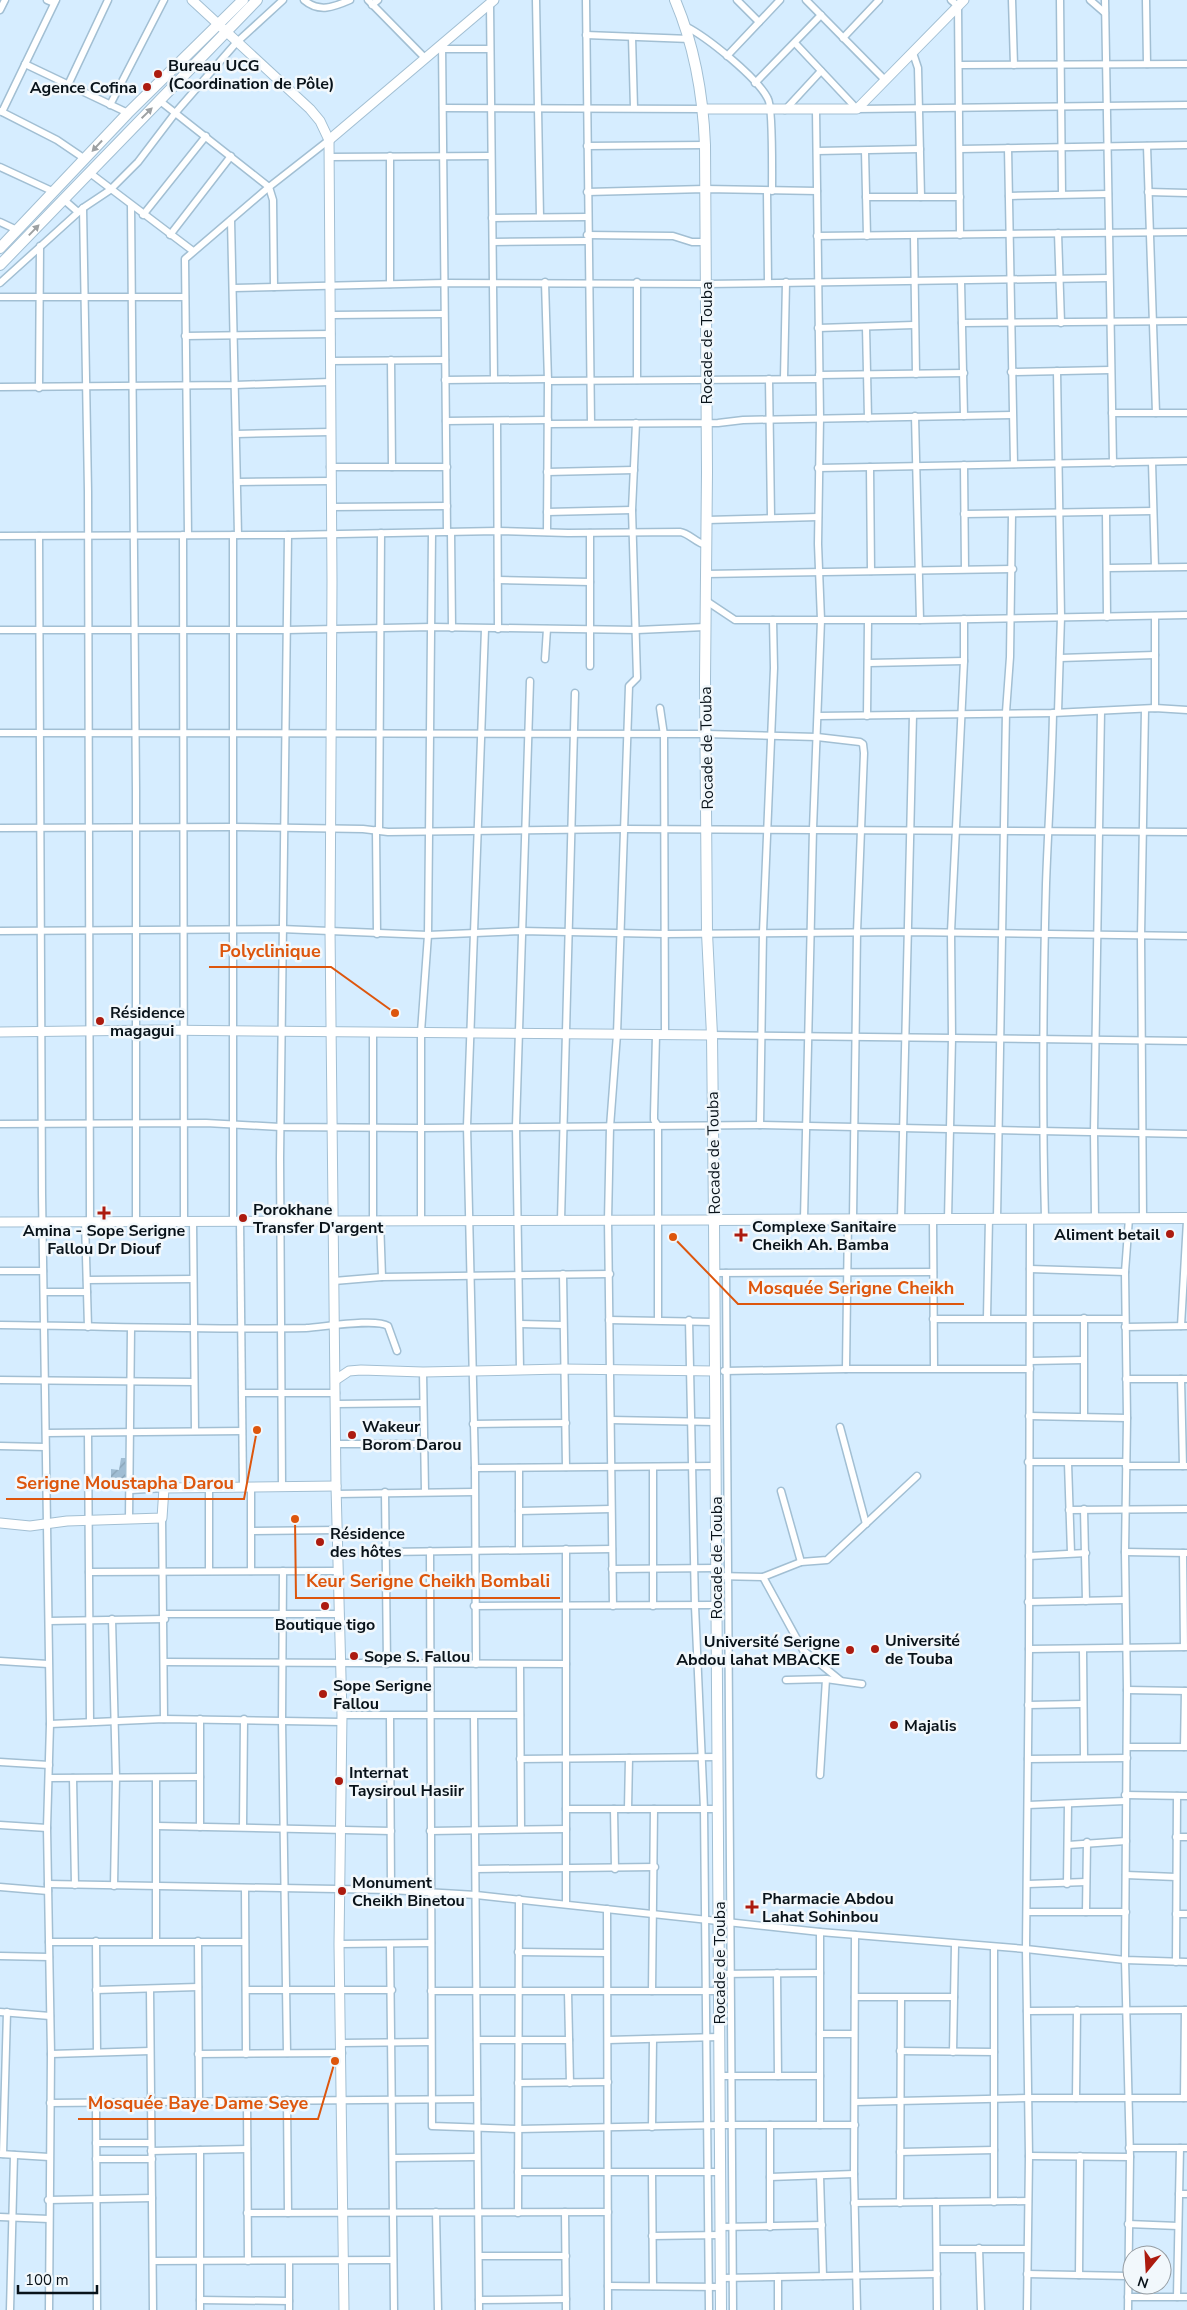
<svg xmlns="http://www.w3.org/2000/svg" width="1187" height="2310" font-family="'Nunito Sans',sans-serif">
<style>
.garden{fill:url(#garden-furrows)}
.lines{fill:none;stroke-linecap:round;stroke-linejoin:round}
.street-casing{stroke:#a2bfd3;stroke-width:9}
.secondary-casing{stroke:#a2bfd3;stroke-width:11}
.primary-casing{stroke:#a2bfd3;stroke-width:12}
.street{stroke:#fff;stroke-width:6}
.secondary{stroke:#fff;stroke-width:9}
.primary{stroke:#fff;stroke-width:10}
.oneway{fill:#9da1a3}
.poi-dot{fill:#ac1b0f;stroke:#f2f8fc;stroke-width:2}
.labels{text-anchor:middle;stroke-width:5;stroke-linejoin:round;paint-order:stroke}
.poi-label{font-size:16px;font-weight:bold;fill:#09131a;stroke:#f2f8fc;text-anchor:start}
.street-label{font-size:16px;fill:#09131a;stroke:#f2f8fc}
.leader{fill:none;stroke:#dd560d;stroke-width:2}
.callout-dot{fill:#dd560d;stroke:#f2f8fc;stroke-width:2}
.callout-label{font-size:18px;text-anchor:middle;font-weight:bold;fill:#dd560d;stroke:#f2f8fc;stroke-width:5;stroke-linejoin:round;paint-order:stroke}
</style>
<defs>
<pattern id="garden-furrows" width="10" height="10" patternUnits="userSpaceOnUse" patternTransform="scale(1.25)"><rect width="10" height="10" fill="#a0bdd3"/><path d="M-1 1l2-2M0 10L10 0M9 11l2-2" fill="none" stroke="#88a2b5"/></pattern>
</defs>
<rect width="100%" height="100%" fill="#d6edff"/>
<path class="garden" d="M121 1458H130V1486H121L120 1481H111V1469L119 1470Z"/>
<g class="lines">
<g class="street-casing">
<g id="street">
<path d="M47 0 54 3"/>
<path d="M304 0C319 13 334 7 350 0"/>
<path d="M368 0 425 58"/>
<path d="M536 0 540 217"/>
<path d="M586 0 591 423"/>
<path d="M737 0 759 22"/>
<path d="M806 0 885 80"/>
<path d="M951 0 958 6 960 235"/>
<path d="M1012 0 1014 65"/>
<path d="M1060 0 1062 194"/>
<path d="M1090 0 1105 13"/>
<path d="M1105 0 1113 463"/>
<path d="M1146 0 1147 64"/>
<path d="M490 4 494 379"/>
<path d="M372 5 378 0"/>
<path d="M0 10 5 0"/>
<path d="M685 26C707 37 758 78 768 99 773 107 772 177 772 191"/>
<path d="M586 35 690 39"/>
<path d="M632 37 634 108"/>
<path d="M843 38 879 0"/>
<path d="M795 43 857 109 1187 105"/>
<path d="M442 44 447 532"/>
<path d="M442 49H489"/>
<path d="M913 53 918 68 921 197"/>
<path d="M727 56 780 0"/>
<path d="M25 64 128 113"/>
<path d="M959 65 1187 64"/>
<path d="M755 83 821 15"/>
<path d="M68 85 108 0"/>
<path d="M160 101 269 187 273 200 274 287"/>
<path d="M110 105 164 0"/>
<path d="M443 108 704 109"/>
<path d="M785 110 821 71"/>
<path d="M0 111 57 140 85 159"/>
<path d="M2 112 56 0"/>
<path d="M587 146 705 145"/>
<path d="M1147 146 1156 413"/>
<path d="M1008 148 1014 464"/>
<path d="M960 149 1187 145"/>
<path d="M817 151 920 149"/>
<path d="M865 151 867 236"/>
<path d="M390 156V284"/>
<path d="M329 157 491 156"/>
<path d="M0 167 52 191"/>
<path d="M90 173 193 251"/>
<path d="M587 192 705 189 817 191"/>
<path d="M767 192 768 282"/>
<path d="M1148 192 1187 193"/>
<path d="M1009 196 1108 194"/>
<path d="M866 197H960"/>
<path d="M63 199 78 212"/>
<path d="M131 205 136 790V1221"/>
<path d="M83 208 88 491 90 1221"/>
<path d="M143 215 206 136"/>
<path d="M492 218 587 217"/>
<path d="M231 220 238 535"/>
<path d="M0 222 17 230"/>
<path d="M1058 233 1061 323"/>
<path d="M170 235 231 156"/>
<path d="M587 235 673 236 692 242H706"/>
<path d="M817 236 1187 232"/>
<path d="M914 236 916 374"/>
<path d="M493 242 587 241"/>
<path d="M545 282 548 381 547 532"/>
<path d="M637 282V380"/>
<path d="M961 282 964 416"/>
<path d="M0 283 83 208 110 190 138 162 176 112 236 43 283 0"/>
<path d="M234 288 444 283 706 284 1109 278"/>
<path d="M0 297H185"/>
<path d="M332 315 444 314"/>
<path d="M962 323 1187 321"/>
<path d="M866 327 868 418"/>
<path d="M818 328 914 325"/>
<path d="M185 336 331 334"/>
<path d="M391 360 392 467"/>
<path d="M331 361 445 360"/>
<path d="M1057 371 1061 617 1058 712"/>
<path d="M1011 372 1110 370"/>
<path d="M819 375 964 373"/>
<path d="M784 378 786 282"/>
<path d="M769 379 771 517"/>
<path d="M445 380 548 379"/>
<path d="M548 381 819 379"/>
<path d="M0 387 235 385 330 382"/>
<path d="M39 388 40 246"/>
<path d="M1112 413H1187"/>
<path d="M915 416 920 620"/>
<path d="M446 421 548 420"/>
<path d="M497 421 498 629"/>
<path d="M548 424 718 423 743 420 1012 415"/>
<path d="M236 434 330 432"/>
<path d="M1152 462 1155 567"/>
<path d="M964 465 965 569"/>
<path d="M330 467H447"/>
<path d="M870 467 871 571"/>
<path d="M818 468 1187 461"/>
<path d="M547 472 634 470"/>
<path d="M237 482 330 481"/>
<path d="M332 507 447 506"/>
<path d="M547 512 632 510"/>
<path d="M1106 513 1107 617"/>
<path d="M964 514 1153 511"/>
<path d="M707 520 818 517"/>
<path d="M451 532 452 628"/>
<path d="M183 535 184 1221"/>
<path d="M188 535 185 259 269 187 329 140"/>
<path d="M0 536 288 535 497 531 568 533 680 532C689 533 696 543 706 545"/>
<path d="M39 536 42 1194 50 1724 47 1828 51 2054 49 2310"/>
<path d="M1107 568 1187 567"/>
<path d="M706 574 1013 569"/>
<path d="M498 580 590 582"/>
<path d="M705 600 735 620H920L1187 615"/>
<path d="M1155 616V708"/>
<path d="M0 630H287L432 627 637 630 705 627"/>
<path d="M1060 658 1155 655"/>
<path d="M545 659 547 629"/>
<path d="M869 663 964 661"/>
<path d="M590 666V533"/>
<path d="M660 708 664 735 665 1035"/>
<path d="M818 716 1053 713 1155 708 1187 710"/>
<path d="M867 716 868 621"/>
<path d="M0 733 706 734 817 737 860 742 863 744 864 753 857 932 853 1219"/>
<path d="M0 828 233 827 363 829 388 832 625 829 1187 832"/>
<path d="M376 830 377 934"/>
<path d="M379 831 381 533"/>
<path d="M0 931 281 929 428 935 521 931 665 934 908 932 1187 936"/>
<path d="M656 1035 654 1115V1120L658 1126V1319"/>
<path d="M712 1035 1187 1041"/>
<path d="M0 1124 206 1123 280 1127 421 1128 760 1125 1187 1134"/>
<path d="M760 1125 763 932 774 668 773 620"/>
<path d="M997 1218 1006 712 1010 657 1012 514"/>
<path d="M1045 1218C1042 1107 1043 995 1046 884 1048 827 1052 770 1053 713"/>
<path d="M1143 1218 1141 936 1145 709"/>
<path d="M804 1219 813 829 821 620 818 544 820 418 816 110"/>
<path d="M901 1219 913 715"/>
<path d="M933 1219 934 1368"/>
<path d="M948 1219 952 1038 951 932 964 661V619"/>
<path d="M1095 1219 1094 1132 1101 711"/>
<path d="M373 1220V1033"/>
<path d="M380 1220 382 1277"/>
<path d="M561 1220 575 693"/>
<path d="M85 1221 88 1327"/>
<path d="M193 1221 195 1431"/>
<path d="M233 1221V535"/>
<path d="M240 1221 243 1487"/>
<path d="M421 1221V1032L428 935 432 533"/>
<path d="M1030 1269 1125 1272"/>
<path d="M0 1271H43"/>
<path d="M713 1273 933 1272"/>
<path d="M726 1273 733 2310"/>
<path d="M563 1274 566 1467"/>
<path d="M87 1280 193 1279"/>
<path d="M334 1281 382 1277 610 1274"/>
<path d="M44 1292H87"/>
<path d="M987 1318 989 1218"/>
<path d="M1084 1318V1416"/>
<path d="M933 1319H1125"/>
<path d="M609 1320 714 1322"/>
<path d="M689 1320 695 1606 704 1809 709 2310"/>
<path d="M520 1324 563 1325"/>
<path d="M0 1325C102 1326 204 1330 306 1328 324 1327 376 1318 388 1326L397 1351"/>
<path d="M1181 1326 1187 1221"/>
<path d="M1125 1327 1187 1326"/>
<path d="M1030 1361 1083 1360"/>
<path d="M520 1369 516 1126 530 681"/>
<path d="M846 1369 848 1219"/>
<path d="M724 1371 846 1369H1030"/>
<path d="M423 1372 425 1492"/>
<path d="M1126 1379H1187"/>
<path d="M1181 1379 1183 1466"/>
<path d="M0 1380 194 1382"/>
<path d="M243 1393H336"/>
<path d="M337 1404 423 1403"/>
<path d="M1029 1416 1127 1418"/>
<path d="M611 1420 715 1422"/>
<path d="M473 1424 566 1423"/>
<path d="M840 1427 866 1524"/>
<path d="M46 1433 242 1431"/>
<path d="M88 1433 90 1722"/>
<path d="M336 1444H424"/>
<path d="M0 1446 45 1447"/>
<path d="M1028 1462H1125"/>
<path d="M1068 1463 1071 1553"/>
<path d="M1126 1466H1186"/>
<path d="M653 1467V1606"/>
<path d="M475 1468 715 1466"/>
<path d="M282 1486 280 1158 288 535"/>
<path d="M209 1487V1571"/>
<path d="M251 1487V1571"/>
<path d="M131 1490 164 1488"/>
<path d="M781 1491 801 1562"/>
<path d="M385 1492 387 1664"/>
<path d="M336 1494 474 1492"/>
<path d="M1084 1509 1086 1601"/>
<path d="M1069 1510 1187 1509"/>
<path d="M519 1511 611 1509"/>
<path d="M129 1518 131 1328"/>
<path d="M162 1518 164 1719"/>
<path d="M252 1531 338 1530"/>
<path d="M566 1549V1904"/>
<path d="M519 1550V1468"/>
<path d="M430 1551 432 2126 518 2129 720 2125H855"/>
<path d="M387 1552 612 1549"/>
<path d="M1125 1552 1186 1553"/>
<path d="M1183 1553 1184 1647"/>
<path d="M1029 1556 1086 1553"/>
<path d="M612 1569 716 1568"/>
<path d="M283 1571 282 1720 287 2053"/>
<path d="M89 1572 338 1571"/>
<path d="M716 1576 763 1577 801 1562 827 1560 917 1476"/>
<path d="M763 1577 803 1650 840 1680"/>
<path d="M1028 1602 1125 1600"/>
<path d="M474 1606 716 1605"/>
<path d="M613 1606 608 1220 610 1127 617 1034 629 686 637 678 632 510 636 423"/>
<path d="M165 1614H340"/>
<path d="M112 1619 116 1777 114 1886"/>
<path d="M49 1621 165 1619"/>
<path d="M1029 1649 1187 1647"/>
<path d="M1083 1650 1084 1758"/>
<path d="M0 1661 48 1664"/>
<path d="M165 1662 566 1664"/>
<path d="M476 1664 475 1468 467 1126 485 629"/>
<path d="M520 1665 521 1829"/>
<path d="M786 1680 826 1679 862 1684"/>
<path d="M1127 1690 1187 1691"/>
<path d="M1028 1705 1082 1704"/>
<path d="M342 1715H520"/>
<path d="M390 1716 391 1890"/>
<path d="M474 1716 479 2310"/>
<path d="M50 1724 164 1719 342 1722"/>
<path d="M1127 1747H1187"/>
<path d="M1184 1747 1185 1691"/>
<path d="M520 1759 717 1757"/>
<path d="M1028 1759 1127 1758"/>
<path d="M0 1762 49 1765"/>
<path d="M820 1775 826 1679"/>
<path d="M49 1778 200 1777"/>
<path d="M73 1778 75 1885"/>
<path d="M1125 1795 1187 1796"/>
<path d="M1028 1805 1125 1801"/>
<path d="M566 1809H717"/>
<path d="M614 1809 615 1869"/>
<path d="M628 1809 629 1758"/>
<path d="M0 1825 47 1828"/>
<path d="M157 1826 391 1831"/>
<path d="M200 1827V1719"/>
<path d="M243 1827 244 1719"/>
<path d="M430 1831 566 1829"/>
<path d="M1176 1837H1187"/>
<path d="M1068 1845 1126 1841"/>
<path d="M476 1869 655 1867"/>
<path d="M1126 1875 1176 1877"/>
<path d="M48 1884 391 1890 476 1895 820 1932 1026 1949 1125 1960 1187 1962"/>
<path d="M1028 1884 1086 1882"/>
<path d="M1067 1884 1068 1804"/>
<path d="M0 1887 48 1891"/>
<path d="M245 1889 246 2054"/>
<path d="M607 1909 608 2310"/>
<path d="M1027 1912H1126"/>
<path d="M1086 1912 1087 1842"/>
<path d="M1176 1914H1187"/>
<path d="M820 1932V2125"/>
<path d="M855 1935 854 2174 857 2310"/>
<path d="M96 1941 97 2052"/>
<path d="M156 1941V1778"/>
<path d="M198 1941 199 2101"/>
<path d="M49 1942H245"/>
<path d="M339 1944 431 1943"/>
<path d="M390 1944 394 2310"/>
<path d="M994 1948V2202"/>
<path d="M518 1952 606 1953"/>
<path d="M0 1956 49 1957"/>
<path d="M1176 1962 1177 1796"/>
<path d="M777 1973 778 2076"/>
<path d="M719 1974 820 1973"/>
<path d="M150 1989 153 2310"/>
<path d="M96 1990 198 1987"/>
<path d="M246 1990H392"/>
<path d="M431 1991H719"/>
<path d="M652 1991 654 1809"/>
<path d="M568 1992 570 2083"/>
<path d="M855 1997H954"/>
<path d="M1027 2011 1187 2010"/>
<path d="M0 2012 50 2016"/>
<path d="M820 2034H854"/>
<path d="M477 2040H569"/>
<path d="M608 2040 719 2037"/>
<path d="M342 2043 431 2042"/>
<path d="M900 2051 994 2052"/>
<path d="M953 2052 955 1945"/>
<path d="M51 2054 150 2051"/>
<path d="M198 2054 342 2053"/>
<path d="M719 2076H820"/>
<path d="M518 2083 608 2082"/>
<path d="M1076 2098 1077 2010"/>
<path d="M1184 2098 1185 2010"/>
<path d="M287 2100 288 2213"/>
<path d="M247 2101 248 2261"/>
<path d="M96 2102 97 2310"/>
<path d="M855 2102 1027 2098H1187"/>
<path d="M50 2103 477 2099"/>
<path d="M770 2125V2227"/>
<path d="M652 2127 653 2039"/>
<path d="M96 2143H151"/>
<path d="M1129 2148H1187"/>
<path d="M200 2150V2310"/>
<path d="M151 2151 247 2149"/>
<path d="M900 2152 994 2150"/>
<path d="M0 2154 49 2157"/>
<path d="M3 2154 7 2012"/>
<path d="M1029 2156 1130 2157"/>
<path d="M393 2158 477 2157"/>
<path d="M96 2159H152"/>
<path d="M518 2172H720"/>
<path d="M652 2173 653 2286"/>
<path d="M820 2176 823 2276"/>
<path d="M770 2177 854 2174"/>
<path d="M1179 2194H1187"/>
<path d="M48 2200 152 2198"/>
<path d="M936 2202 937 2310"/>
<path d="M854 2203 1028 2201"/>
<path d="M900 2203 901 1998"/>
<path d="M436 2212 438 2310"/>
<path d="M565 2212 566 2310"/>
<path d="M247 2213 608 2212"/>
<path d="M518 2213 519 1899"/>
<path d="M0 2217 49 2219"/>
<path d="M1128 2224 1178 2226"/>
<path d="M720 2227 822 2225"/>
<path d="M652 2236 721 2235"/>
<path d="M979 2248 981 2310"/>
<path d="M938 2249H1027"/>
<path d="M479 2256H566"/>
<path d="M153 2261 393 2260"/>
<path d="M1027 2274 1127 2276"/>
<path d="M1079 2275 1080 2156"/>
<path d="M778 2277V2310"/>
<path d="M721 2278 937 2274"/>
<path d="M608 2286 721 2287"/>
<path d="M1128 2297H1187"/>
<path d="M1177 2297 1180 2148"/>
<path d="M200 2300 289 2301"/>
<path d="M479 2300 566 2299"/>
<path d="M10 2310 14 2155"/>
<path d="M289 2310V2261"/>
<path d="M1027 2310 1029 2156 1026 1949 1029 1649 1030 1218"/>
<path d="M1128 2310 1130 2157 1125 1960 1127 1690 1125 1552 1127 1418 1125 1272 1129 1218"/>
</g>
</g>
<g class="secondary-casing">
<g id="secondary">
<path d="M192 0 310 109 320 121 329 140 332 581 330 930 336 1486 342 1715 339 1944 344 2310"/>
<path d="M704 109H857L964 0"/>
<path d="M329 140 494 0"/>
<path d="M0 1032 154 1030 712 1035"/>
<path d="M0 1222 714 1220"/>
<path d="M337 1379 349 1371 361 1370 423 1372 563 1369 715 1371"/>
<path d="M0 1523 30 1526 67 1521 162 1518 164 1488 336 1486"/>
</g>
</g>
<g class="primary-casing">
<g id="primary">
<path d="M675 0C695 47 703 94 705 145L707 472 705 680 707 933 712 1035 714 1220 721 2310"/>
<path d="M0 248 128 113 243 0"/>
<path d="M0 265 257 0"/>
<path d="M714 1220 1187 1218"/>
</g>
</g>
<use href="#street" class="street"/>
<use href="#secondary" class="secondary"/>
<use href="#primary" class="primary"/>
</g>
<defs><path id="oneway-solid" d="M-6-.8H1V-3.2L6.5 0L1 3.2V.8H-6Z" transform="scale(1.25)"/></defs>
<g class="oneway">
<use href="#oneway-solid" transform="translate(147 113) rotate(-44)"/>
<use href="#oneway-solid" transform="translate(97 146) rotate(133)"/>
<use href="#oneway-solid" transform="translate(34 230) rotate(-46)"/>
</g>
<g class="poi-dot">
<circle cx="158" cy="74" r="5"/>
<circle cx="147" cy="87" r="5"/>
<circle cx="100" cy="1021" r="5"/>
<path d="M101.5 1205.5h5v5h5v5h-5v5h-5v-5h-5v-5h5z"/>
<circle cx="243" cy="1218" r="5"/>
<circle cx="1170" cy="1234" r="5"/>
<path d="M738.5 1227.5h5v5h5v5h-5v5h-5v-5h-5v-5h5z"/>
<circle cx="352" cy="1435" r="5"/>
<circle cx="320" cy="1542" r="5"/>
<circle cx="325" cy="1606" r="5"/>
<circle cx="875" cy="1649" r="5"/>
<circle cx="850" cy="1650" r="5"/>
<circle cx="354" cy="1656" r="5"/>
<circle cx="323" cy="1694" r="5"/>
<circle cx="894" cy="1725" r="5"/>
<circle cx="339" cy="1781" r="5"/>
<circle cx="342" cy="1891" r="5"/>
<path d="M749.5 1899.5h5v5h5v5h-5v5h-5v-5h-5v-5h5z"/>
</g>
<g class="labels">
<g class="poi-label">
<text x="168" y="71">Bureau UCG<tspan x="168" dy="18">(Coordination de Pôle)</tspan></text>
<text x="137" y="93" text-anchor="end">Agence Cofina</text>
<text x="110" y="1018">Résidence<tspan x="110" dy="18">magagui</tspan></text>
<text x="253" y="1215">Porokhane<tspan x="253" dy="18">Transfer D'argent</tspan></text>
<text x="752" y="1232">Complexe Sanitaire<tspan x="752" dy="18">Cheikh Ah. Bamba</tspan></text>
<text x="104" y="1236" text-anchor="middle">Amina - Sope Serigne<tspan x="104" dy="18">Fallou Dr Diouf</tspan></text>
<text x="1160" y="1240" text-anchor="end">Aliment betail</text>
<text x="362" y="1432">Wakeur<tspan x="362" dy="18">Borom Darou</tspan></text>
<text x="330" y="1539">Résidence<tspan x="330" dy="18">des hôtes</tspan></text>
<text x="325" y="1630" text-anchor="middle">Boutique tigo</text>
<text x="885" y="1646">Université<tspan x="885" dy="18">de Touba</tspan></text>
<text x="840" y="1647" text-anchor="end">Université Serigne<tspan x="840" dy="18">Abdou lahat MBACKE</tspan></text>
<text x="364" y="1662">Sope S. Fallou</text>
<text x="333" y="1691">Sope Serigne<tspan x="333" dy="18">Fallou</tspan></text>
<text x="904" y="1731">Majalis</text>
<text x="349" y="1778">Internat<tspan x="349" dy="18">Taysiroul Hasiir</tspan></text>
<text x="352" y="1888">Monument<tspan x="352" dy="18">Cheikh Binetou</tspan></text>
<text x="762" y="1904">Pharmacie Abdou<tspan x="762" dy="18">Lahat Sohinbou</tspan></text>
</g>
<g class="street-label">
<text transform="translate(706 343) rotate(-90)" y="6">Rocade de Touba</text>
<text transform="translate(706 748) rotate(-91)" y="6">Rocade de Touba</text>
<text transform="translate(713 1153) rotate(-91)" y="6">Rocade de Touba</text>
<text transform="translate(716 1558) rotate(-90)" y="6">Rocade de Touba</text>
<text transform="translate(719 1963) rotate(-90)" y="6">Rocade de Touba</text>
</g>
</g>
<path class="leader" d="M395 1013L331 967H209M673 1237L738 1304H964M257 1430L244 1499H6M295 1519L296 1598H560M335 2061L318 2119H78"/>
<g class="callout-dot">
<circle cx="395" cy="1013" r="5"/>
<circle cx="673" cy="1237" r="5"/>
<circle cx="257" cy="1430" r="5"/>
<circle cx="295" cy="1519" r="5"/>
<circle cx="335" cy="2061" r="5"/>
</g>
<g class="callout-label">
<text x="270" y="957">Polyclinique</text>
<text x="851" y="1294">Mosquée Serigne Cheikh</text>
<text x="125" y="1489">Serigne Moustapha Darou</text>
<text x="428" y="1587">Keur Serigne Cheikh Bombali</text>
<text x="198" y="2109">Mosquée Baye Dame Seye</text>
</g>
<g transform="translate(1147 2270) rotate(198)"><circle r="24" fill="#f2f8fc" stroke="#959ca2"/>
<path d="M0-4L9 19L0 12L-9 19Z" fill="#ac1b0f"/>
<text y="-8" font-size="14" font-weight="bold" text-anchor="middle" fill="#09131a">N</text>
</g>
<path d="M18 2285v8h79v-8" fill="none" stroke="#09131a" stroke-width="2.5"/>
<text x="25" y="2285" font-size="15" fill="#09131a" stroke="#f2f8fc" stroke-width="4" paint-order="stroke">100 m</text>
</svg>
